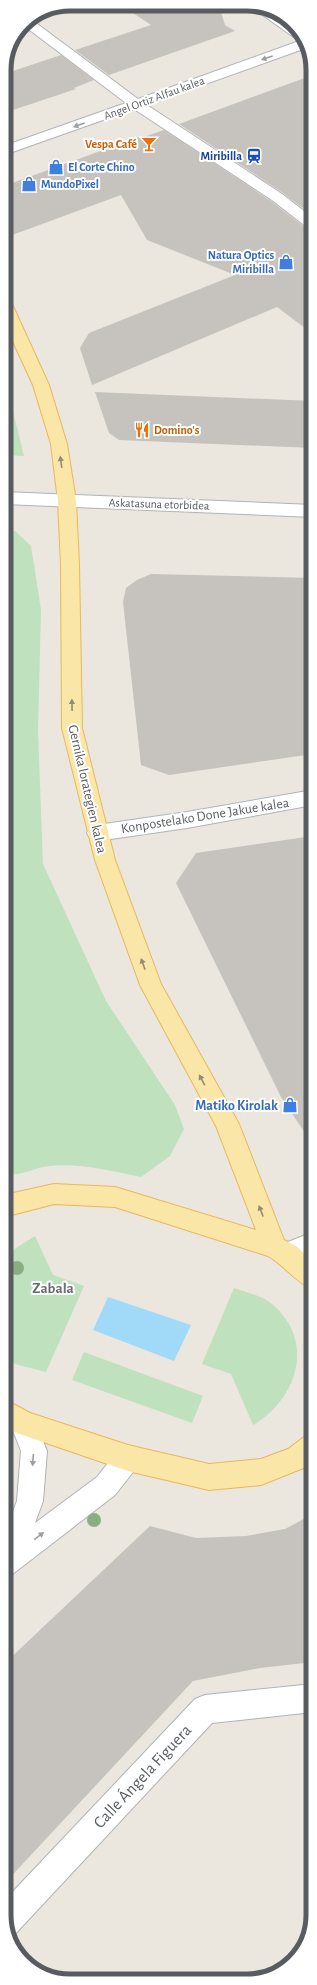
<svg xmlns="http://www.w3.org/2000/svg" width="317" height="1985" font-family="'Alegreya Sans',sans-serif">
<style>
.green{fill:#bfe1bd}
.water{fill:#a1d9f9}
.building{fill:#c6c2bd}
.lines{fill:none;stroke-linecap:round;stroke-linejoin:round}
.minor-casing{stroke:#b0b3b7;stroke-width:2}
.major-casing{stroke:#e8b75b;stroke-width:2}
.minor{fill:#fff;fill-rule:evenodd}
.major{fill:#fae6a6;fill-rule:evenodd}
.tree{fill:#8aae83}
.oneway{fill:#9b9da0}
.oneway2{fill:#918c78}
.labels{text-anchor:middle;stroke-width:4;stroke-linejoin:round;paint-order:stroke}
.far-street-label{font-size:12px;fill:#585c60;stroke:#fff}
.far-food-label{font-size:12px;font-weight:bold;fill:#c56008;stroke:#fff;text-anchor:end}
.far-transit-label{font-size:12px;font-weight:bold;fill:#164399;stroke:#fff;text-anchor:end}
.far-shop-label{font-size:12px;font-weight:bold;fill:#366cbe;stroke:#fff;text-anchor:start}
.street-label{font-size:14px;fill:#585c60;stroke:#fff}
.shop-label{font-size:14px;font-weight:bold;fill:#366cbe;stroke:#fff;text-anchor:end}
.neighbourhood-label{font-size:15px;font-weight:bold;fill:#696e72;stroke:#fff}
.near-street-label{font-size:17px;fill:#585c60;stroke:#fff}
.rim{fill:none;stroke:#585c60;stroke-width:5}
</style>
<rect width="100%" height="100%" fill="#ebe7df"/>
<g class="green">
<path d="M4 377 7 387 24 456 4 455Z"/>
<path d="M4 530 15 531 31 546 41 610 38 731 43 864 106 1001 175 1105 184 1129 170 1156 141 1177C112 1171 79 1163 49 1166 33 1168 20 1177 4 1174Z"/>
<path d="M35 1236 53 1275 84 1286 46 1372 15 1364 4 1353V1259L16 1248Z"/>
<path d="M234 1288C245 1292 259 1295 268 1301 317 1337 299 1398 253 1425L231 1374 202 1364Z"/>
<path d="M84 1352 203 1396 192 1423 72 1380Z"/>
</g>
<path class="water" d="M108 1297 191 1325 174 1361 93 1330Z"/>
<g class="building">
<path d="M121 5H196L200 8 207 6H219L225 25 235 31 109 75 75 50 151 25Z"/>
<path d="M61 55 94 80 74 88 76 89 4 113V74Z"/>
<path d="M313 75V216L283 193 179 124Z"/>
<path d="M164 130 271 201 307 229 313 230V334L277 307 92 385 80 348 89 333 235 275 147 240 121 195 4 238V186L139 137 141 138Z"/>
<path d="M95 392 313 401V448L119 440 109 433Z"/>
<path d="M151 574 313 578V754L169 775 141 765 123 602 126 588 137 580Z"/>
<path d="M313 836V1145L281 1097 176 883 196 853Z"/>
<path d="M313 1514V1662L260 1668 193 1681 4 1884V1664L150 1526 196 1538 246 1536 285 1529Z"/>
</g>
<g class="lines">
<g class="minor-casing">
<g id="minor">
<path d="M250 6H264L287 21 297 27 302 39 295 38Z"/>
<path d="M32 20 138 99 302 40 306 48 147 105 282 194 313 218V229L308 228 272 200 134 109 4 155V146L126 103 23 25Z"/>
<path d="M4 492 313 505V517L4 504Z"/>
<path d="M313 790V805L187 828 97 841 90 838 87 833 90 828 97 825 187 812Z"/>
<path d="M313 1232V1254L287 1265 278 1262 275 1254 278 1246Z"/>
<path d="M23 1411 32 1414 47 1451 43 1501 35 1523 97 1477 119 1449 128 1445 137 1449 141 1458 137 1467 115 1495 14 1573 4 1577V1534L17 1501 21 1451 10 1423 14 1414Z"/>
<path d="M313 1684V1712L212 1723 16 1933 11 1935 4 1920V1901L195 1699 205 1695Z"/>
</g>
</g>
<g class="major-casing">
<g id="major">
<path d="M4 299 10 301 12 304 49 385 67 444 76 501 79 565 82 728 115 860 161 984 239 1124 284 1240 296 1246 313 1262V1289C296 1283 284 1265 268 1256L115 1207 54 1204 4 1217V1195L54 1184 115 1187 256 1230 216 1126 140 985 95 860 62 728 61 565 58 501 51 444 33 385 4 322Z"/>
<path d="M4 1399 30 1413 128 1445 209 1464 261 1459 288 1449 304 1437 313 1433V1462L306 1467 261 1485 209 1490 128 1471 14 1432 4 1426Z"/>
</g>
</g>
<use href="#minor" class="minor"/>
<use href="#major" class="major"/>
</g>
<g class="tree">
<circle cx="17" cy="1268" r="7"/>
<circle cx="94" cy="1520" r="7"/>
</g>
<defs><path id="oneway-solid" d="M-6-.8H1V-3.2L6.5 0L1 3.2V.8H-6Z"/></defs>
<g class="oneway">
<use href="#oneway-solid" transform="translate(267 58) rotate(161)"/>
<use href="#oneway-solid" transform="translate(79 125) rotate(160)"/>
<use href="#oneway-solid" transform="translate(33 1460) rotate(94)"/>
<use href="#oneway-solid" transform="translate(39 1536) rotate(-37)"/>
</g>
<g class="oneway2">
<use href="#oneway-solid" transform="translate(61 462) rotate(-98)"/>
<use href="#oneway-solid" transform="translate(72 705) rotate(-91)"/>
<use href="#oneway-solid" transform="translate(143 964) rotate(-110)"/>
<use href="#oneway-solid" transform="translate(202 1080) rotate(-118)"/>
<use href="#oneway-solid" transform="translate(261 1211) rotate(-111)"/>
</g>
<defs>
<g id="bar-bare" transform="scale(1.2)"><path d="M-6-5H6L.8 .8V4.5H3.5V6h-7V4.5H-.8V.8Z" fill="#e8710a" stroke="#fff" stroke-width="2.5" paint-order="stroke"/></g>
<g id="station-bare" transform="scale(1.2)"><path d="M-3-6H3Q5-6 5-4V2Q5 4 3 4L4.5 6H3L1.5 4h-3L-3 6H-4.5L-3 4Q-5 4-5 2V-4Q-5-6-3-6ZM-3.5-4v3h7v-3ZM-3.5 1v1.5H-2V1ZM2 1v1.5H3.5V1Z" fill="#1a4fb4" stroke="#fff" stroke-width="2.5" paint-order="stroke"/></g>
<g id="shop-bare" transform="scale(1.2)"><path d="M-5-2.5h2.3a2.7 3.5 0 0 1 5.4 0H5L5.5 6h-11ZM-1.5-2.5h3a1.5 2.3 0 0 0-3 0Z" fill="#3f7fe0" stroke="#fff" stroke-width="2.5" paint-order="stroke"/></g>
<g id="restaurant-bare" transform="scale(1.2)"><path d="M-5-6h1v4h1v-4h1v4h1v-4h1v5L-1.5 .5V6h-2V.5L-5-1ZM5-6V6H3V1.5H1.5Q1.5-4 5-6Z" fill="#e8710a" stroke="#fff" stroke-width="2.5" paint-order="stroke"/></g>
</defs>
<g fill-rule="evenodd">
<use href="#bar-bare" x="149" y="144"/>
<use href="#station-bare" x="254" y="156"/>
<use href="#shop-bare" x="56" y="167"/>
<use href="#shop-bare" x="29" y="184"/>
<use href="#shop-bare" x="286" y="262"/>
<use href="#restaurant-bare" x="142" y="430"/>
<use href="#shop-bare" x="290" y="1105"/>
</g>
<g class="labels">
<g class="far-street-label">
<text transform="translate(154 98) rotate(-20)" y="4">Angel Ortiz Alfau kalea</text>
<text transform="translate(159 504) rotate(2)" y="4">Askatasuna etorbidea</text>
</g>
<g class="far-food-label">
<text x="137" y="148">Vespa Café</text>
<text x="154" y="434" text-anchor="start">Domino's</text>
</g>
<g class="far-transit-label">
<text x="242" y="160">Miribilla</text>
</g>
<g class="far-shop-label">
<text x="68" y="171">El Corte Chino</text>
<text x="41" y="188">MundoPixel</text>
<text x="274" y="259" text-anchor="end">Natura Optics<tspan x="274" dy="14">Miribilla</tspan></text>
</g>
<g class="street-label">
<text transform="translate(88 789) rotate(77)" y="5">Gernika lorategien kalea</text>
<text transform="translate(205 815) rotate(-9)" y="5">Konpostelako Done Jakue kalea</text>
</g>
<g class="shop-label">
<text x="278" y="1110">Matiko Kirolak</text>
</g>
<g class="neighbourhood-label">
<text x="53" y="1293">Zabala</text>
</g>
<g class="near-street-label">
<text transform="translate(142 1776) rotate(-47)" y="6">Calle Ángela Figuera</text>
</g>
</g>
<path d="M0 0H317V1985H0ZM70 11H247A59 59 0 0 1 306 70V1915A59 59 0 0 1 247 1974H70A59 59 0 0 1 11 1915V70A59 59 0 0 1 70 11Z" fill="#fff" fill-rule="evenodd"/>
<path class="rim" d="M70 11H247A59 59 0 0 1 306 70V1915A59 59 0 0 1 247 1974H70A59 59 0 0 1 11 1915V70A59 59 0 0 1 70 11Z"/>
</svg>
